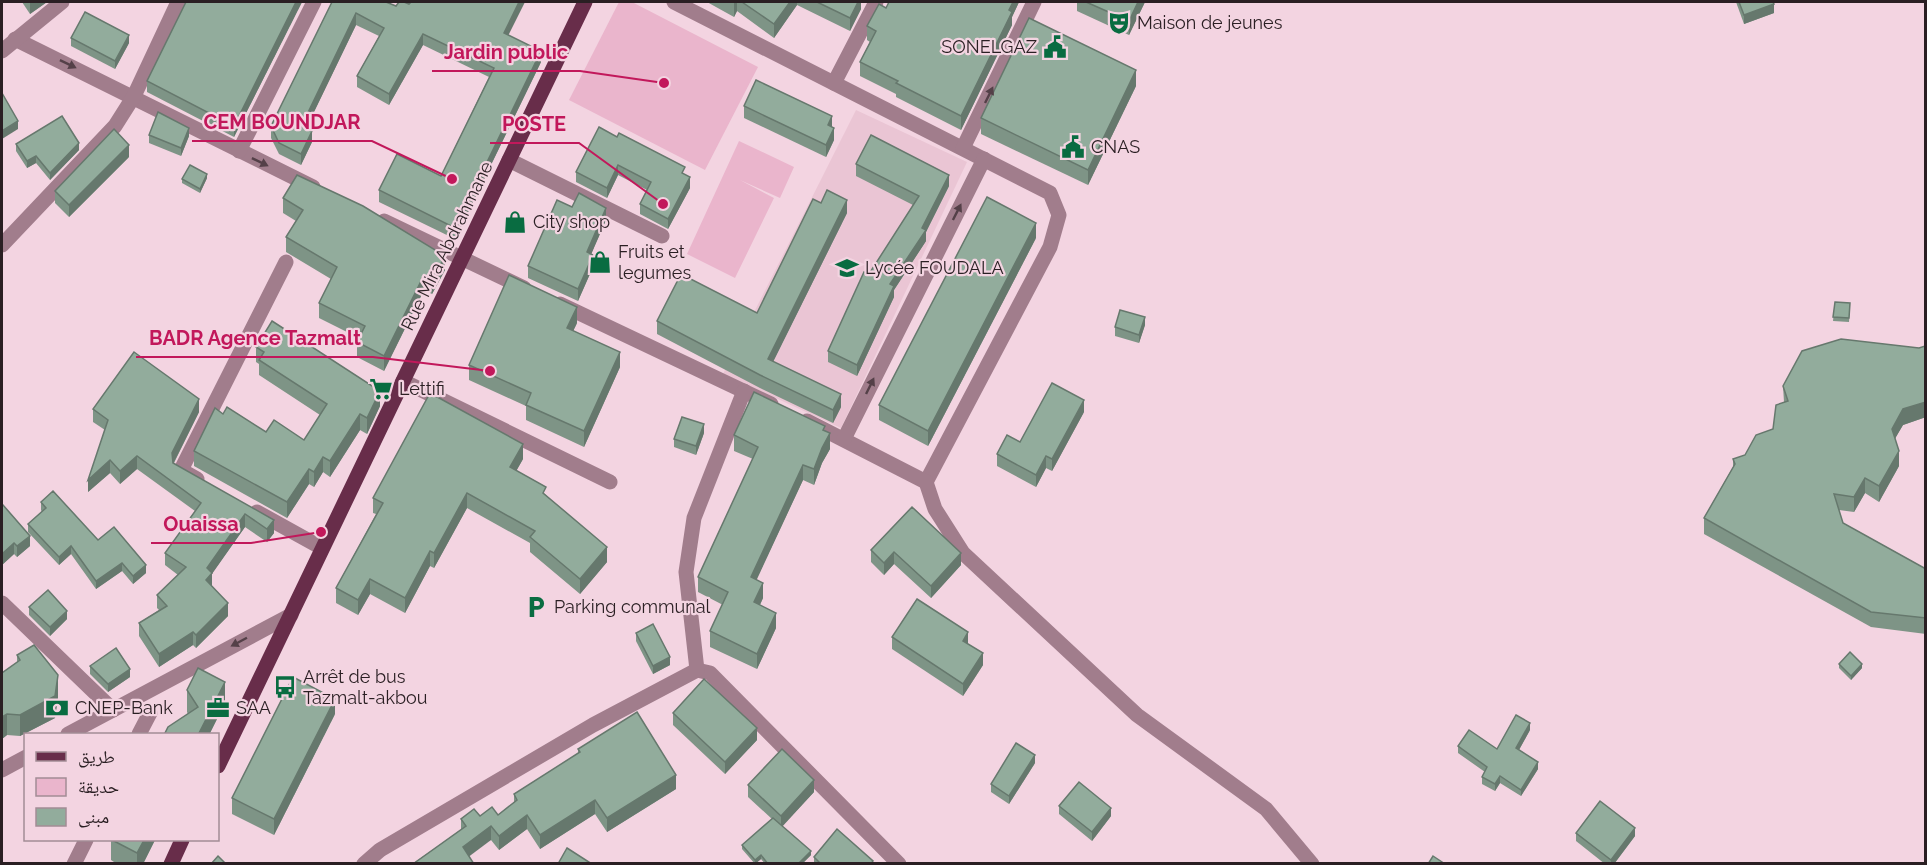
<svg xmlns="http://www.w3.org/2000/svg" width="1927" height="865" font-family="Raleway,'Noto Naskh Arabic',sans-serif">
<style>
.built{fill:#eac5d4}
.green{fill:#eab5cc}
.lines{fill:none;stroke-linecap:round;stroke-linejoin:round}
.minor{stroke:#a17d8c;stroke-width:15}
.major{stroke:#682d4a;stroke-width:15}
.wall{fill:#7e9486}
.shaded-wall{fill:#66786d}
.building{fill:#92ac9c;stroke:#66786d;stroke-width:1.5}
.oneway{fill:#544048}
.labels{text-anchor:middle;stroke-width:4.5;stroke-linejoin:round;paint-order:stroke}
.poi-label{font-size:18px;fill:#2a1f23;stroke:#f3d4e1;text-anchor:start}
.street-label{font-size:18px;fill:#2a1f23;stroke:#f3d4e1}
.leader{fill:none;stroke:#c2185b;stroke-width:2}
.callout-dot{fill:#c2185b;stroke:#f3d4e1;stroke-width:2}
.callout-label{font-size:20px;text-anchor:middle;font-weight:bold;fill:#c2185b;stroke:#f3d4e1;stroke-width:4.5;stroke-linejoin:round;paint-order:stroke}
</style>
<rect width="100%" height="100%" fill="#f3d4e1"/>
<path class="built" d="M856 110 967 162 841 428 723 374Z"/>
<g class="green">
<path d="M619 2H632L758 67 705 170 569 100Z"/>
<path d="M739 141 794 167 780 198 740 180 774 198 735 278 687 254Z"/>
</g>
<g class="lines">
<g class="minor">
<path d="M674 2 1050 193 1059 215 1050 247 926 482"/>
<path d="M15 39 313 187"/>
<path d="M2 51 62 2"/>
<path d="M834 83 876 2"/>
<path d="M963 148 1034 2"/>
<path d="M239 151 314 2"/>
<path d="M509 160 662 236"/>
<path d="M384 221 524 288"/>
<path d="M2 245 115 126 134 96 178 2"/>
<path d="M560 304 771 404"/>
<path d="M403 381 610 482"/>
<path d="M807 421 926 482 935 509 963 553 1137 715 1266 809 1312 864"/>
<path d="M844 439 984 159"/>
<path d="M197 479 181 470 286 262"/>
<path d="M257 512 322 548"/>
<path d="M2 603 113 710"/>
<path d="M697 670 710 673 899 864"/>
<path d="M68 734 291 615"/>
<path d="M139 734 150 713"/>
<path d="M2 770 26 757"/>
<path d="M74 864 86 840"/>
<path d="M364 864 380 850 593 725 697 670 686 572 694 518 744 391"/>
</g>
<g class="major">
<path d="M218 766 585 2"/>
<path d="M171 864 182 840"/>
</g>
</g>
<g class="wall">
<path d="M22 2H47L30 14Z"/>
<path d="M186 2H302L234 137 147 92V81Z"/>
<path d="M332 2 396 6 409 4 508 35 541 62 455 239 379 202V190L441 176 489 77 423 45 389 105 357 87V76L379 36 356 25 306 128 312 142 301 165 279 154 271 138V126Z"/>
<path d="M707 2H861V9L850 31 797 5 774 38 737 11 734 17Z"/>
<path d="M889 2H1019L1012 17V25L961 130 896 97V94L860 76V62L870 42 867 40V26L886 8Z"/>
<path d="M1077 2H1145L1129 35 1077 11Z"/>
<path d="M1736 2H1773L1774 13 1744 24Z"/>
<path d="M71 38 129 43 115 69 71 46Z"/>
<path d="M1136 86 1088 185 981 134V118Z"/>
<path d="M744 106 832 127 834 140 826 157 744 118Z"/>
<path d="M149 135 189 136 181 156 149 143Z"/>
<path d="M617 137 685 175 690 188 668 229 640 214V204L647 190 618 175 607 198 576 182V172Z"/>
<path d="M16 144 79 150 50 180 36 163 27 168 16 151Z"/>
<path d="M129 157 69 217 55 203V191Z"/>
<path d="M856 164 949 186 926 232V241L894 290V297L857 376 828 362V351L913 205 856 176Z"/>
<path d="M207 178 200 193 182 183V179Z"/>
<path d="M283 198 445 270 432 294 424 290 384 371 357 357V342L359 338 319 318V303L331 279 286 252V237L296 221 283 213Z"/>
<path d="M821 203 847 213 773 362 841 407 833 423 760 388 657 334V321L757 313Z"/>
<path d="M572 207 606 220 591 254 593 267 578 301 528 278V266Z"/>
<path d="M1036 238 928 446 879 420V405Z"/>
<path d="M1835 302 1850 303 1849 322 1833 321Z"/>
<path d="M577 323 573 331 620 367 584 447 526 420V406L469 380V365Z"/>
<path d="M1145 325 1139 343 1115 336V327Z"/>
<path d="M256 347 380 406 367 434 360 430 330 477 323 472 314 487 309 484 287 518 194 466V451L223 414 266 432 304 440 320 415 259 375V364L256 362Z"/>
<path d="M1926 347V417L1903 425 1895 438 1899 466 1879 502 1865 493 1854 512 1839 510 1843 523 1926 569V634L1871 627 1704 534V518L1733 467V459L1745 455 1773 429 1784 402 1783 386 1919 348Z"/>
<path d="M93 409 199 412 174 463 274 533 267 542 245 527 212 573V586L228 616 196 648 193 645 159 667 139 636V623L159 610 157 608V595L178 575 165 565V553L195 511 137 469 120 484 110 473 88 492 105 430 93 422Z"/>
<path d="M1084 412 1052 471 1046 468 1036 487 997 466V454Z"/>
<path d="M825 431 830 449 822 463 814 485 803 480 756 580 763 598 760 605 776 628 757 669 710 647V631L723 605 698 592V577L753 459 734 451V435Z"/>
<path d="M704 433 696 455 674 447V439Z"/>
<path d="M523 459 516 471 546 495 607 562 580 594 530 552V543L467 508 434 568 430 566 405 613 370 594 358 615 336 603V588L376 514 373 513V498Z"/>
<path d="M41 502 98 540 146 573 133 584 122 571 96 589 71 554 59 565 28 532V524L42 512 41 510Z"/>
<path d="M2 506 30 546 17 557 14 554 2 565Z"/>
<path d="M912 507 961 565 931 598 894 564 884 575 871 562V550Z"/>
<path d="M29 607 67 619 50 636 29 615Z"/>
<path d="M636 633 670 665 653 674 636 641Z"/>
<path d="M892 637 968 644 983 665 963 696 892 649Z"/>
<path d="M17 655 58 697 55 718 20 736 7 735 2 739 17 662Z"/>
<path d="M1839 664 1862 668 1851 680 1839 668Z"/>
<path d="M90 666 130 677 108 692 90 674Z"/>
<path d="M187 690 225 703 209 735H164L188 714 187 712Z"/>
<path d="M673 713 757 740 725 774 673 725Z"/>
<path d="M335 714 274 835 232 814V798Z"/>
<path d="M1530 730 1519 750 1538 769 1521 796 1500 783 1495 791 1482 784V777L1485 772 1458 753V746L1497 749Z"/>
<path d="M578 749 676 789 607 832 595 814 540 849 527 829 499 850 491 840 412 864 461 830V819L498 815 514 802V794L578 754Z"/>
<path d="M1035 763 1009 804 991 792V784Z"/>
<path d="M748 785 814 792 782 826 811 855 802 864H765L761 859 755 864 742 849V845L772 819 748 797Z"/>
<path d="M1059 806 1111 816 1092 841 1059 814Z"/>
<path d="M1576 833 1635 836 1614 864H1605L1576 841Z"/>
<path d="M111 840H155L143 864H117L111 860Z"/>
<path d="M814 857 873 864H814Z"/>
</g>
<g class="shaded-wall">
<path d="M32 2H47L30 14V3Z"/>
<path d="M296 2H302L234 137V126Z"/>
<path d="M519 2H525L504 44V33Z"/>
<path d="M735 2H737V11L734 17V3Z"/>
<path d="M790 2H797V5L774 38V24Z"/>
<path d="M857 2H861V9L850 31V18Z"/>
<path d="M1013 2H1019L1012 17V25L961 130V116Z"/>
<path d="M1138 2H1145L1129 35V21Z"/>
<path d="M1774 4V13L1744 24V15Z"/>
<path d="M356 13V25L302 137V125Z"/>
<path d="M423 34V45L389 105V94Z"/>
<path d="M129 35V43L115 69V61Z"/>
<path d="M541 51V62L455 239V228Z"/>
<path d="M1136 70V86L1088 185V170Z"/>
<path d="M832 116V128L828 125Z"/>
<path d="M18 121V129L2 139V131Z"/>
<path d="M189 128V136L181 156V148Z"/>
<path d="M834 128V140L826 157V145Z"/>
<path d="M312 131V142L301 165V154Z"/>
<path d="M79 143V150L50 180V173Z"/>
<path d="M129 145V157L69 217V205Z"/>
<path d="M36 156V163L27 168V161Z"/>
<path d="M618 165V175L607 198V188Z"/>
<path d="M207 174V178L200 193V189Z"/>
<path d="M949 175V186L926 232V241L894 290V297L857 376V365L890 284 922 228Z"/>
<path d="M690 177V188L668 229V219Z"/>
<path d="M847 200V213L768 372V359Z"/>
<path d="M606 208V220L587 264V252Z"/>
<path d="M1036 223V238L928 446V431Z"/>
<path d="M593 255V267L578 301V289Z"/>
<path d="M445 256V270L432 294V280Z"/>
<path d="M424 275V290L384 371V356Z"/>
<path d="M577 307V323L567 344V328Z"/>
<path d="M1145 317V325L1139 343V335Z"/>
<path d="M620 352V367L584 447V431Z"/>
<path d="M380 391V406L367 434V418Z"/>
<path d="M841 394V407L833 423V410Z"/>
<path d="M199 399V412L172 466V453Z"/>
<path d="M1084 400V412L1052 471V459Z"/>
<path d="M1926 402V417L1903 425 1892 444V429L1903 409Z"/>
<path d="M360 414V430L330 477V461Z"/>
<path d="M704 424V433L696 455V446Z"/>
<path d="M830 433V449L822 463 814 485V469L822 448Z"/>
<path d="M523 444V459L510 482V467Z"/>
<path d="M1899 451V466L1879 502V486Z"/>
<path d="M137 456V469L120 484V471Z"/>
<path d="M1046 456V468L1036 487V475Z"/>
<path d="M323 457V472L314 487V472Z"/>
<path d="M110 460V473L88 492V480Z"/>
<path d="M803 465V480L751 592V577Z"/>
<path d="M309 469V484L287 518V502Z"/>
<path d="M1865 478V493L1854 512V497Z"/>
<path d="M467 493V508L434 568V553Z"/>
<path d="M245 514V527L212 574V573V586L206 593 207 568Z"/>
<path d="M274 520V533L267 542V529Z"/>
<path d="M30 536V546L17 557V546Z"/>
<path d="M14 543V554L2 565V554Z"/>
<path d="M71 546V554L59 565V557Z"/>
<path d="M607 547V562L580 594V579Z"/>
<path d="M430 551V566L405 613V598Z"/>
<path d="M894 552V564L884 575V563Z"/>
<path d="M961 553V565L931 598V586Z"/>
<path d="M122 563V571L96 589V581Z"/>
<path d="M146 565V573L133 584V576Z"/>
<path d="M370 579V594L358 615V600Z"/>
<path d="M763 583V598L754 617V602Z"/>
<path d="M228 603V616L196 648V635Z"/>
<path d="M67 611V619L50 636V627Z"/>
<path d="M776 613V628L757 669V654Z"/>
<path d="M193 632V645L159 667V654Z"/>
<path d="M968 632V644L963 641Z"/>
<path d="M983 653V665L963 696V684Z"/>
<path d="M670 657V665L653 674V666Z"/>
<path d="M1862 664V668L1851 680V676Z"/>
<path d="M130 669V677L108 692V684Z"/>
<path d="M58 675V697L55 718 20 736V715Z"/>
<path d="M225 682V703L209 735H198Z"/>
<path d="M335 699V714L274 835V819Z"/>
<path d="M7 714V735L2 739V717Z"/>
<path d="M1530 723V730L1516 755V748Z"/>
<path d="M757 728V740L725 774V762Z"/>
<path d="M1035 755V763L1009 804V796Z"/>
<path d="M1538 762V769L1521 796V790Z"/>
<path d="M676 775V789L607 832V818Z"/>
<path d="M1500 776V783L1495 791V784Z"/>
<path d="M814 780V792L781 828V816Z"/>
<path d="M595 800V814L540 849V835Z"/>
<path d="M1111 808V816L1092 841V832Z"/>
<path d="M527 815V829L499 850V836Z"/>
<path d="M491 826V840L463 861V847Z"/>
<path d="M1635 828V836L1614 864H1611V860Z"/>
<path d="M144 840H155L143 864H137V853Z"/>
<path d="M811 851V855L802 864H798Z"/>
<path d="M761 855V859L755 864V860Z"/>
</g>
<g class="building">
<path d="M186 2H296L234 126 147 81Z"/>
<path d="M332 2H386L396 6 399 2H404L409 4 411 2H519L504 33 541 51 455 228 379 190 397 154 441 176 494 68 423 34 389 94 357 76 384 28 356 13 302 125 312 131 301 154 279 143 271 126Z"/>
<path d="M742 2H790L774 24Z"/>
<path d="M817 2H858L850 18Z"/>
<path d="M889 2H1013L1009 10 1012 12 961 116 896 83 898 81 860 62 876 31 867 26 879 4 886 8Z"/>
<path d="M1086 2H1138L1129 21Z"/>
<path d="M1739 2H1773L1774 4 1744 15Z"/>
<path d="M85 12 129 35 115 61 71 38Z"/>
<path d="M1029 18 1136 70 1088 170 981 118Z"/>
<path d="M756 80 832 116 828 125 834 128 826 145 744 106Z"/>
<path d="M2 93 18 121 2 131Z"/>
<path d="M158 112 189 128 181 148 149 135Z"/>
<path d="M62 116 79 143 50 173 36 156 27 161 16 144Z"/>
<path d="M599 127 617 137 619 133 685 167 682 173 690 177 668 219 640 204 651 182 618 165 607 188 576 172Z"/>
<path d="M114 129 129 145 69 205 55 191Z"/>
<path d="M871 135 949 175 922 228 926 230 890 284 894 286 857 365 828 351 864 272 869 274 919 196 856 164Z"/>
<path d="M190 165 207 174 200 189 182 179Z"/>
<path d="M297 175 363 206 445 256 432 280 424 275 384 356 357 342 365 326 319 303 337 267 286 237 303 210 283 198Z"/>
<path d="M827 190 847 200 768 359 841 394 833 410 760 375 657 321 681 274 757 313 813 199 821 203Z"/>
<path d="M579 193 606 208 587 252 593 255 578 289 528 266 557 200 572 207Z"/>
<path d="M987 197 1036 223 928 431 879 405Z"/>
<path d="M509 275 577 307 567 328 620 352 584 431 526 405 531 393 469 365Z"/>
<path d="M1835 302 1850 303 1849 318 1833 317Z"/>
<path d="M1120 310 1145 317 1139 335 1115 327Z"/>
<path d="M272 321 380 391 367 418 360 414 330 461 323 457 314 472 309 469 287 502 194 451 215 408 223 414 227 407 266 432 274 420 304 440 327 404 259 360 264 352 256 347Z"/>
<path d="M1841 339 1919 348 1925 346 1926 347V402L1903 409 1892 429 1899 451 1879 486 1865 478 1854 497 1834 494 1843 523 1926 569V618L1871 612 1704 518 1735 464 1733 459 1745 455 1756 435 1773 429 1776 405 1788 401 1783 386 1802 351Z"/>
<path d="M134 352 199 399 172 453 173 463 274 520 267 529 245 514 207 568 212 573 206 580 228 603 196 635 193 632 159 654 139 623 167 606 157 595 186 567 165 553 201 503 137 456 120 471 110 460 88 480 108 420 93 409Z"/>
<path d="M1052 383 1084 400 1052 459 1046 456 1036 475 997 454 1007 435 1020 442Z"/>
<path d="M754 392 825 426 823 430 830 433 822 448 814 469 803 465 751 577 763 583 754 602 776 613 757 654 710 631 728 592 698 577 758 447 734 435Z"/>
<path d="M430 393 523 444 510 467 546 487 543 493 607 547 580 579 530 537 535 531 467 493 434 553 430 551 405 598 370 579 358 600 336 588 383 503 373 498Z"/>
<path d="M682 417 704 424 696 446 674 439Z"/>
<path d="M53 491 98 540 114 527 146 565 133 576 122 563 96 581 71 546 59 557 28 524 46 508 41 502Z"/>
<path d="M3 505 30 536 17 546 14 543 2 554V506Z"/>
<path d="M912 507 961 553 931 586 894 552 884 563 871 550Z"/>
<path d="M48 590 67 611 50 627 29 607Z"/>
<path d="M917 599 968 632 963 641 983 653 963 684 892 637Z"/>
<path d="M653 624 670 657 653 666 636 633Z"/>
<path d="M34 645 58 675 55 696 20 715 7 714 2 717V673L20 660 17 655Z"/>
<path d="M116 648 130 669 108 684 90 666Z"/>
<path d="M1850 652 1862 664 1851 676 1839 664Z"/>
<path d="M198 668 225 682 198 735H164L168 727 198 707 187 690Z"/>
<path d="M293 677 335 699 274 819 232 798Z"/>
<path d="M704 679 757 728 725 762 673 713Z"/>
<path d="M637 712 676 775 607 818 595 800 540 835 527 815 499 836 491 826 463 847 474 864H413L466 826 461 819 474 809 480 816 492 807 498 815 517 800 514 794 580 752 578 749Z"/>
<path d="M1516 715 1530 723 1516 748 1538 762 1521 790 1500 776 1495 784 1482 777 1487 767 1458 746 1469 730 1497 749Z"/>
<path d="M1016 743 1035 755 1009 796 991 784Z"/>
<path d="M782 749 814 780 781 816 748 785Z"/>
<path d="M1079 782 1111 808 1092 832 1059 806Z"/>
<path d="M1600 801 1635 828 1611 860 1576 833Z"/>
<path d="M773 818 811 851 798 864H768L761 855 755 860 742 845Z"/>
<path d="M837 829 873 861 871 864H821L814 857Z"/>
<path d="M112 840H144L137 853Z"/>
<path d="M567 848 592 864H558Z"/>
<path d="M218 856 226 864H211Z"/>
<path d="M1433 856 1445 864H1428Z"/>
</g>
<defs><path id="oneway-solid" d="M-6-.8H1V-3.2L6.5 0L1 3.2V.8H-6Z" transform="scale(1.5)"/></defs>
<g class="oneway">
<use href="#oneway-solid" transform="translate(68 64) rotate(26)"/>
<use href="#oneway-solid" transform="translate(989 95) rotate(-64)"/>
<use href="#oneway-solid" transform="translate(260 162) rotate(26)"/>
<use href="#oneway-solid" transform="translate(957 212) rotate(-63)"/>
<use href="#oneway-solid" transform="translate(870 386) rotate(-64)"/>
<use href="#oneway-solid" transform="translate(239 642) rotate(152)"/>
</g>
<defs>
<g id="theatre-bare" transform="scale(1.8)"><path d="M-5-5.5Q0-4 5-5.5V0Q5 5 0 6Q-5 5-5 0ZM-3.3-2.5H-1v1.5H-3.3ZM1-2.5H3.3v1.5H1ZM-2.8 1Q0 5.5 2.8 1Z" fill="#096c41" stroke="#f3d4e1" stroke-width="2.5" paint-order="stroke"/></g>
<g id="civic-bare" transform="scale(1.8)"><path d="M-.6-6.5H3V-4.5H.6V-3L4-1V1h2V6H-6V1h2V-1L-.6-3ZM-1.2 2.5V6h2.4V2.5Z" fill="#096c41" stroke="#f3d4e1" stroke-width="2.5" paint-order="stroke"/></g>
<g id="shop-bare" transform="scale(1.8)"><path d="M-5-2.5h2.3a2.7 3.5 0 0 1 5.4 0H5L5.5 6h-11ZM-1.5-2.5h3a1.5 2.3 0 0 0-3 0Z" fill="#096c41" stroke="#f3d4e1" stroke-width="2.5" paint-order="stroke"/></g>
<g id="school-bare" transform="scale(1.8)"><path d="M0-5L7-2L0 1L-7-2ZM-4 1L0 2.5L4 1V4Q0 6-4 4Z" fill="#096c41" stroke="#f3d4e1" stroke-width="2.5" paint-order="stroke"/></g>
<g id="supermarket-bare" transform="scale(1.8)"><path d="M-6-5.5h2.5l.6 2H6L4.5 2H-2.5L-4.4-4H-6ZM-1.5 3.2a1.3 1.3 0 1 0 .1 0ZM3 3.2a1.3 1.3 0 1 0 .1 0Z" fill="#096c41" stroke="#f3d4e1" stroke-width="2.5" paint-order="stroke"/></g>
<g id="parking-bare" transform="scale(1.8)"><path d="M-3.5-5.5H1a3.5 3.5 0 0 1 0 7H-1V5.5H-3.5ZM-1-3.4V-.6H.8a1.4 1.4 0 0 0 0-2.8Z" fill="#096c41" stroke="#f3d4e1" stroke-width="2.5" paint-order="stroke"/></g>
<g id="bus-bare" transform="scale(1.8)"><path d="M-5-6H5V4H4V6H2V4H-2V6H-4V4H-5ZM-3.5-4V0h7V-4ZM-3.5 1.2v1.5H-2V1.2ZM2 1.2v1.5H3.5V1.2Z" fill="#096c41" stroke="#f3d4e1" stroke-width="2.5" paint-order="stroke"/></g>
<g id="bank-bare" transform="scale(1.8)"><path d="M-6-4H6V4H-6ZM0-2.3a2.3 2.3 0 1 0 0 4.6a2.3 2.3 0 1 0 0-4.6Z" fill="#096c41" stroke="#f3d4e1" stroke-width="2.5" paint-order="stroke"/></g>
<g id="office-bare" transform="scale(1.8)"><path d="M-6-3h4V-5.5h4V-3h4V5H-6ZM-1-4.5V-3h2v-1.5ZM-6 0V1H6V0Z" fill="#096c41" stroke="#f3d4e1" stroke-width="2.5" paint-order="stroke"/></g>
</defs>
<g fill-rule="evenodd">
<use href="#theatre-bare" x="1119" y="23"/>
<use href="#civic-bare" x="1055" y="47"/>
<use href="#civic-bare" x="1073" y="147"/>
<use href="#shop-bare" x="515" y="222"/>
<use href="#shop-bare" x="600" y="262"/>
<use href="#school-bare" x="847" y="268"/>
<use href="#supermarket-bare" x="381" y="389"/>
<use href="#parking-bare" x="536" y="607"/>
<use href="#bus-bare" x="285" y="687"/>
<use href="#bank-bare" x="57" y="708"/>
<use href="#office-bare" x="218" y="708"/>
</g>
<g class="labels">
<g class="poi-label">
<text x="1137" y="29">Maison de jeunes</text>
<text x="1037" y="53" text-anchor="end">SONELGAZ</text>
<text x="1091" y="153">CNAS</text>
<text x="533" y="228">City shop</text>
<text x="618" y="258">Fruits et<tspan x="618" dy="21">legumes</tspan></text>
<text x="865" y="274">Lycée FOUDALA</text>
<text x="399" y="395">Lettifi</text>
<text x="554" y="613">Parking communal</text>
<text x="303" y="683">Arrêt de bus<tspan x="303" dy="21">Tazmalt-akbou</tspan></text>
<text x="75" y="714">CNEP-Bank</text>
<text x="236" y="714">SAA</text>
</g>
<g class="street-label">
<text transform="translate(447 246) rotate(-64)" y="6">Rue Mira Abdrahmane</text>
</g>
</g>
<path class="leader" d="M664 83L580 71H432M452 179L372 141H192M663 204L579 143H490M490 371L373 357H136M321 532L251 543H151"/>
<g class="callout-dot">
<circle cx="664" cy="83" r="6"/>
<circle cx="452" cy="179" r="6"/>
<circle cx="663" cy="204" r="6"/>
<circle cx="490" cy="371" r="6"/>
<circle cx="321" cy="532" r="6"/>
</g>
<g class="callout-label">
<text x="506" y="59">Jardin public</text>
<text x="282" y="129">CEM BOUNDJAR</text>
<text x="534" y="131">POSTE</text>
<text x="255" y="345">BADR Agence Tazmalt</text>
<text x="201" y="531">Ouaissa</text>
</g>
<rect width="1927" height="865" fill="none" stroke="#2a1f23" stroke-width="6"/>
<rect x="24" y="733" width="195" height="108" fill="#f3d4e1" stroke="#a38c95" stroke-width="1.5"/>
<rect x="36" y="752" width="30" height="9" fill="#682d4a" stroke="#a38c95" stroke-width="1.5"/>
<text x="78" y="763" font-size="18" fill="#2a1f23">طريق</text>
<rect x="36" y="778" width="30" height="18" fill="#eab5cc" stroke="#a38c95" stroke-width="1.5"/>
<text x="78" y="793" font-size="18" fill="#2a1f23">حديقة</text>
<rect x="36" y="808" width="30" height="18" fill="#92ac9c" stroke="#a38c95" stroke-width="1.5"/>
<text x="78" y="823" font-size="18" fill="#2a1f23">مبنى</text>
</svg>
